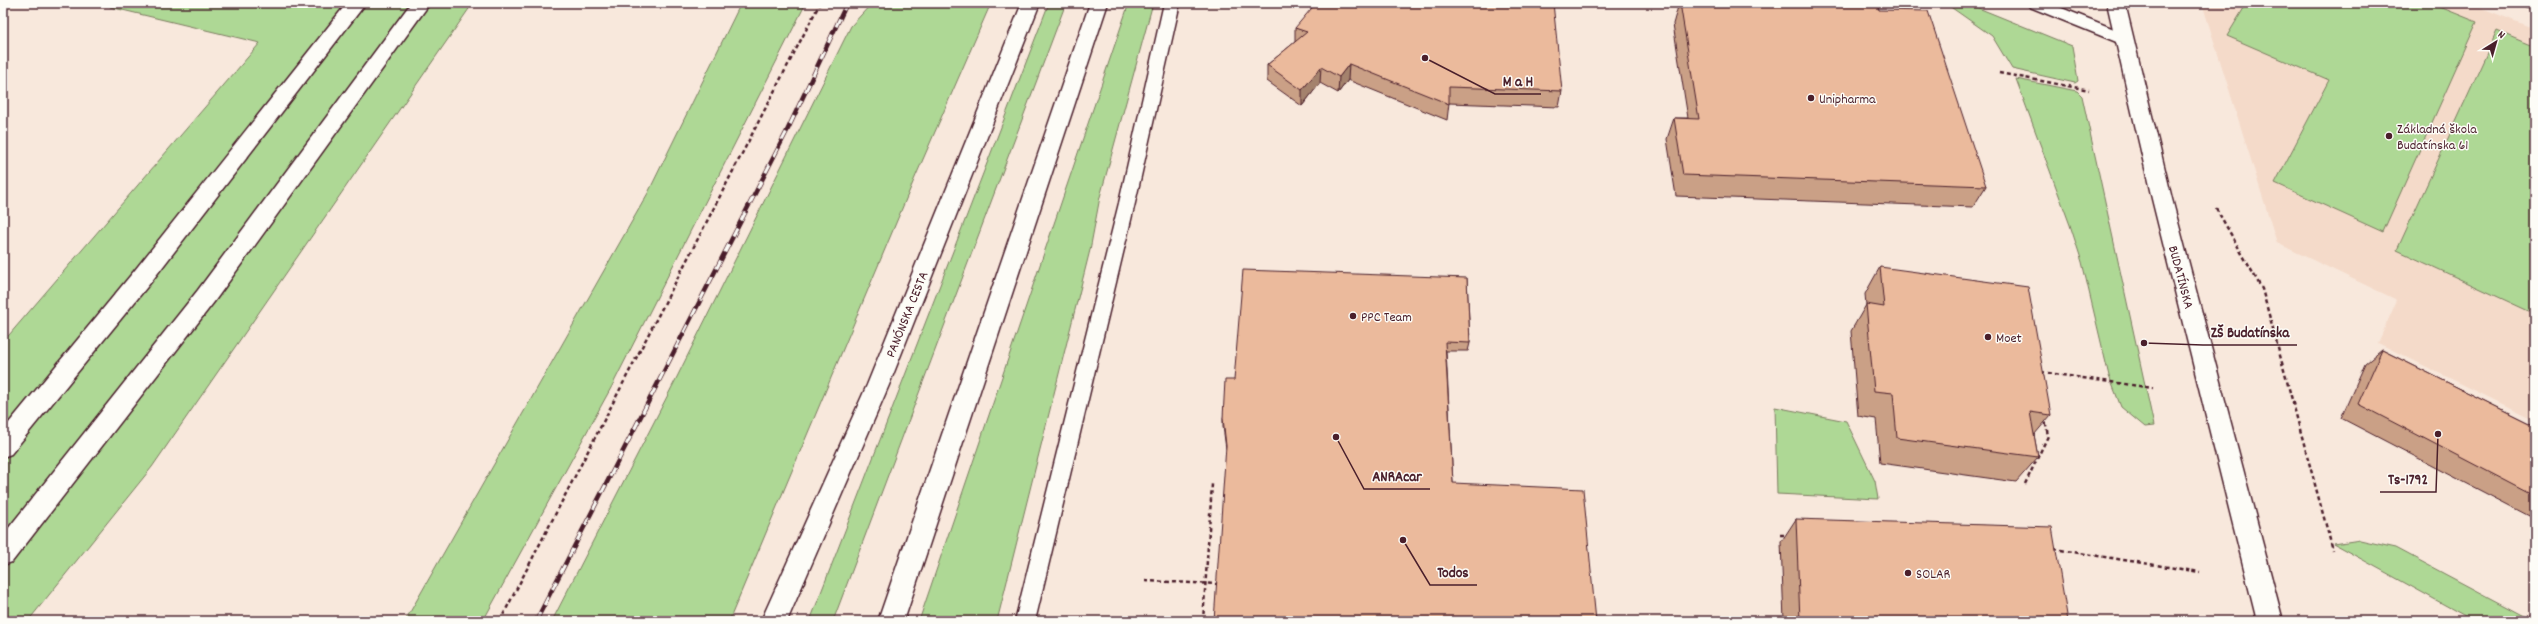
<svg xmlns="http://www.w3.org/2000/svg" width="2538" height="624" font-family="Dekko,sans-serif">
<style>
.built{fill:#f4dac9}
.green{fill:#aed895;stroke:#7c7c60}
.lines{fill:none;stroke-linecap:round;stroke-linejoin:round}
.service-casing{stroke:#4a1f2b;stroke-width:3}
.minor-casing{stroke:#4a1f2b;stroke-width:3}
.tertiary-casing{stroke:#4a1f2b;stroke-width:3}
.secondary-casing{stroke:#4a1f2b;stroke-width:3}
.motorway-casing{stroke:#4a1f2b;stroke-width:3}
.path{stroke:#4a1f2b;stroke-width:2.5;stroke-dasharray:4 3;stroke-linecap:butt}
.service{fill:#fdfcf7;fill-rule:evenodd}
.minor{fill:#fdfcf7;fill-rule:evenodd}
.tertiary{fill:#fdfcf7;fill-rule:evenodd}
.secondary{fill:#fdfcf7;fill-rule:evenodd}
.motorway{fill:#fdfcf7;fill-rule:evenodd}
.rail-casing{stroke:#4a1f2b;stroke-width:4.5}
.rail{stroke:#fdfcf7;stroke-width:3;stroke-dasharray:9;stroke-linecap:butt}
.wall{fill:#caa086;stroke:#4a1f2b}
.shaded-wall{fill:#a4826d;stroke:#4a1f2b}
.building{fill:#ebba9c;stroke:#4a1f2b}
.poi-dot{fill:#4a1f2b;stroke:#fdfcf7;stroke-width:1.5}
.labels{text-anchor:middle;stroke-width:3;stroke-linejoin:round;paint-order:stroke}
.poi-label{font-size:14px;fill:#4a1f2b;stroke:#fdfcf7;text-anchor:start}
.street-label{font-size:14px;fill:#4a1f2b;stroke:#fdfcf7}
.leader{fill:none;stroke:#4a1f2b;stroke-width:1.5}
.callout-dot{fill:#4a1f2b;stroke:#fdfcf7;stroke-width:1.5}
.callout-label{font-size:15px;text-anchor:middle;font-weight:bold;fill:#4a1f2b;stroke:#fdfcf7;stroke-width:3;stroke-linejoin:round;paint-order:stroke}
</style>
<rect width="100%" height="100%" fill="#f8e8dc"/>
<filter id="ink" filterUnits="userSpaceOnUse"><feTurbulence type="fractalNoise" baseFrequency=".025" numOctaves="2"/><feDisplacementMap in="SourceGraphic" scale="8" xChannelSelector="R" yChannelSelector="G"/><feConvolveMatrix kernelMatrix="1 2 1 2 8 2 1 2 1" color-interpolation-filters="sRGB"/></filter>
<g filter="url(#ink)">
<path class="built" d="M2202 3H2469L2535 29V420L2378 343 2397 300 2277 243Z"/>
<g class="green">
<path d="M115 3H473L152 467 28 621H3V342L260 43 110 7Z"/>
<path d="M741 3H806L612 386 483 621H405L648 193Z"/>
<path d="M872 3H991L914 180 729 621H552L675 381 851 26Z"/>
<path d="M1049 3H1066L833 621H810Z"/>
<path d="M1129 3H1153L1100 197 1090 250 997 621H919Z"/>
<path d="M1945 3H1966L2072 46 2078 81 2075 83 2012 69 1992 36Z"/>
<path d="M2247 3H2430L2477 22 2383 232 2275 183 2329 80 2227 36Z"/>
<path d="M2497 31 2535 47V314L2397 250Z"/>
<path d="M2016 79 2077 91 2082 96 2154 426 2145 427 2121 407 2109 376 2082 262 2070 225Z"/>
<path d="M1775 407 1846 421 1875 481 1878 499 1777 494Z"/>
<path d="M2360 540 2396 548 2533 621H2474L2334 544Z"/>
</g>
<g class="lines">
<g class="service-casing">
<g id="service">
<path d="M1164 3H1180L1135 203 1035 621H1015L1119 203Z"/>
<path d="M2027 3H2049L2129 35 2132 39 2129 43H2119L2030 7Z"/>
</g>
</g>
<g class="minor-casing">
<path id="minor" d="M2525 3H2535V9L2527 7Z"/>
</g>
<g class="tertiary-casing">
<path id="tertiary" d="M2107 3H2125L2172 199 2283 621H2257L2152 199Z"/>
</g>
<g class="secondary-casing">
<g id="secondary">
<path d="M1022 3H1040L889 385 787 621H761L867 385Z"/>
<path d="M1090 3H1108L904 621H878Z"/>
</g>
</g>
<g class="motorway-casing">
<g id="motorway">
<path d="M347 3H366L151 282 11 454 3 457V430L135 270Z"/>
<path d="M411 3H430L214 302 12 562 3 565V535L198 290Z"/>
</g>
</g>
<g class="path">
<path d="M1999 73 2089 90"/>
<path d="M2216 208 2262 289 2333 551"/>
<path d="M2041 372 2153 388"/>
<path d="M2025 484 2048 436 2045 419"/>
<path d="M1780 535H1788"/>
<path d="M2054 549 2200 572"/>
<path d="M1145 581 1218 584"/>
<path d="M500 621 820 3"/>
<path d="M1203 621 1212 484"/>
</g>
<use href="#service" class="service"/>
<use href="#minor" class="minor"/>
<use href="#tertiary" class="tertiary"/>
<use href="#secondary" class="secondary"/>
<use href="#motorway" class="motorway"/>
<g class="rail-casing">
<path id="rail" d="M536 621 787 131 847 3"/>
</g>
<use href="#rail" class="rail"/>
</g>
<g class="wall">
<path d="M1679 3 1722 4V3H1877L1879 10 1986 186 1973 207 1676 196 1667 139 1674 118H1688L1673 24Z"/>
<path d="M1295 28 1562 91 1559 107 1449 103 1447 120 1348 80 1338 93 1320 83 1302 106 1267 81V65L1295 42Z"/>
<path d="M1880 267 2051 415 2034 435 2038 457 2016 482 1880 463 1876 419 1858 416 1851 331 1866 305 1865 294Z"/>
<path d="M1467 278 1470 343 1468 351H1446L1453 483 1596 621 1226 449 1223 426V418L1234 380Z"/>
<path d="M2382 350 2535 426V519L2341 418 2365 364Z"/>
<path d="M1796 519 2068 621H1784L1781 542Z"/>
</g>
<g class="shaded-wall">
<path d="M1349 64 1348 80 1338 93 1339 77Z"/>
<path d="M1321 67 1320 83 1302 106V90Z"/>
</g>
<g class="building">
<path d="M1316 3H1553L1562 91 1449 87V104L1349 64 1339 77 1321 67 1302 90 1267 65 1307 32 1295 28Z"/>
<path d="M1680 3 1728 4V3H1877L1879 10 1928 11 1986 186 1683 175 1674 118 1699 119Z"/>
<path d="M1880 267 2028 287 2051 415 2030 412 2038 457 1897 438 1893 393 1874 391 1866 304 1884 307Z"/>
<path d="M1243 270 1467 278 1470 343 1445 342 1453 483 1583 489 1596 621H1214L1226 446 1223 418 1225 380H1234Z"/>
<path d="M2382 350 2535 426V496L2358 404Z"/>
<path d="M1796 519 2052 527 2068 621H1800Z"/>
</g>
</g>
<g class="poi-dot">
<circle cx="1811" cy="98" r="4"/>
<circle cx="2389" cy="136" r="4"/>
<circle cx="1353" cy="316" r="4"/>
<circle cx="1988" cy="337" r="4"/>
<circle cx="1908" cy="573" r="4"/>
</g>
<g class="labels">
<g class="poi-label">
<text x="1819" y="103">Unipharma</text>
<text x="2397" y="133">Základná škola<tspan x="2397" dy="16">Budatínska 61</tspan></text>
<text x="1361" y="321">PPC Team</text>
<text x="1996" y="342">Moet</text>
<text x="1916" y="578">SOLAR</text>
</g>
<g class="street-label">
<text transform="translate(2182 277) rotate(75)" y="5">BUDATÍNSKA</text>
<text transform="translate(906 314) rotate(-68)" y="5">PANÓNSKA CESTA</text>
</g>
</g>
<path class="leader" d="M1425 58L1495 94H1541M2144 343L2203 345H2297M1336 437L1364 489H1430M2438 434L2436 492H2380M1403 540L1430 585H1477"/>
<g class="callout-dot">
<circle cx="1425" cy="58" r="4"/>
<circle cx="2144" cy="343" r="4"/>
<circle cx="1336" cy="437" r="4"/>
<circle cx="2438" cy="434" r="4"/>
<circle cx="1403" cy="540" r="4"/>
</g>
<g class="callout-label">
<text x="1518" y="86">M a H</text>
<text x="2250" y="337">ZŠ Budatínska</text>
<text x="1397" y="481">ANRAcar</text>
<text x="2408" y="484">Ts-1792</text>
<text x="1453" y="577">Todos</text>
</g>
<rect width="2538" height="624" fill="none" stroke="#fdfcf7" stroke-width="16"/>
<rect x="8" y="8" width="2522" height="608" fill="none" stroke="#4a1f2b" stroke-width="1.5" filter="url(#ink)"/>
<g transform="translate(2496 42) rotate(37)" stroke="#fdfcf7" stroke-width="3" paint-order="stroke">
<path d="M0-3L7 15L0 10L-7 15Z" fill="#4a1f2b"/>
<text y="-6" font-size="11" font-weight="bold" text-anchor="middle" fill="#4a1f2b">N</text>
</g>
</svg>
